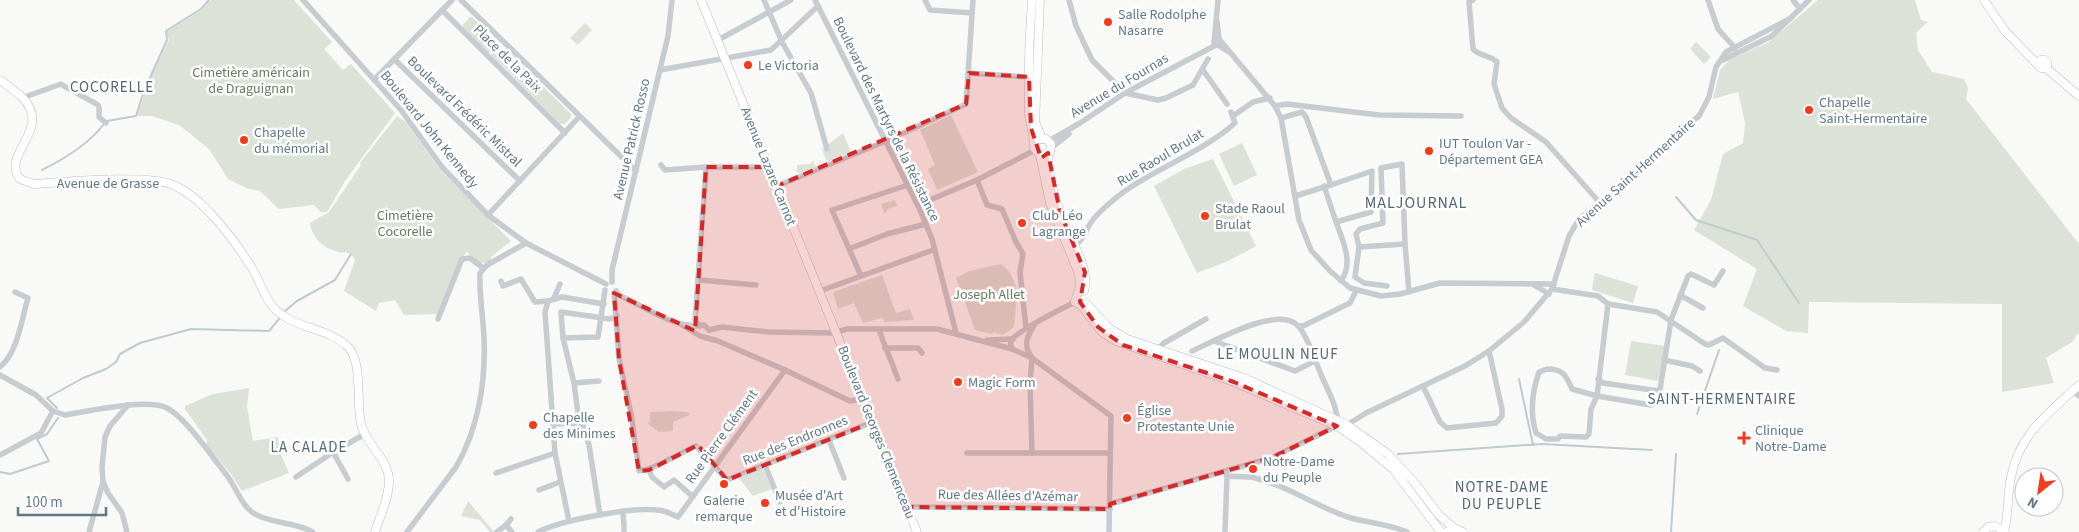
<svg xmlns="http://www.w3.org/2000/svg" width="2079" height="532" font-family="'Source Sans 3',sans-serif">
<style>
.green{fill:#dce2d7}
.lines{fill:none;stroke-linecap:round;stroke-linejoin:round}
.stream{stroke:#bdcccf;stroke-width:2}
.major-casing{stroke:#b9bfc2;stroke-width:9}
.minor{stroke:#c6cccf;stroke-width:5.5}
.major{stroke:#fff;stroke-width:8}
.marked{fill:#d62828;fill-opacity:0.2;stroke:#d62828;stroke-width:4;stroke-dasharray:10 6;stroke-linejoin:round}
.poi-dot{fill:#f53a1b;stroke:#fff;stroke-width:2}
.labels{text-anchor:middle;stroke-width:5;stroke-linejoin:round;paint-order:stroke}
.poi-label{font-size:14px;fill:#617985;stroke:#fff;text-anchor:start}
.street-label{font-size:14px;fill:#617985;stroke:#fff}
.park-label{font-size:14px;fill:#687b61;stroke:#fff}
.neighbourhood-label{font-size:15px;letter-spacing:1px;fill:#54666f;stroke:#fff}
.quarter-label{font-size:16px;letter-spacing:1px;fill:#54666f;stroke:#fff}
</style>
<rect width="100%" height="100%" fill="#f9f9f7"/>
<g class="green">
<path d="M211 0H294L332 42 324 49 343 70 351 64 395 113 345 181 327 212H321L314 205 279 209 260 191 246 188 228 179 209 149 179 125 152 116H137L150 78 169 40 166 32 202 10Z"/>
<path d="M1818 0H1915L1921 20 1928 22 1916 33 1918 50 1932 72 1964 79 1968 88 1966 99 2079 244V332L2072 342 2046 358 2054 383 2002 392V304L1809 302 1808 333 1786 331 1743 306 1757 269 1694 230 1711 200 1723 154 1743 143 1745 123 1738 92 1713 99 1720 70 1729 60 1769 42Z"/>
<path d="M470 17H472L499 44 489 53 463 27V25Z"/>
<path d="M585 23 592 30 578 45 570 38Z"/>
<path d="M1696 42 1711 57 1704 64 1690 49Z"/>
<path d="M494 50 498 54 505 53 504 56 507 54 506 62 510 66 506 69 491 55Z"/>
<path d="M516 60 571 114V117L565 124H560L507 70Z"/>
<path d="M951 115 978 172 937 190 928 169 935 165 920 130Z"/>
<path d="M397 116 406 122 441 171 511 241 491 257V261L479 264 467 252 459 260 439 314 404 315 395 300 379 303 376 311 344 291 355 260C351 250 346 254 338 252 323 248 312 238 310 223L329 212 361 165 360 163Z"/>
<path d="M843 133 851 152 827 162 822 149Z"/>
<path d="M1242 143 1257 175 1234 186 1219 154Z"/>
<path d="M1213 159 1256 246 1228 261 1197 273 1154 186 1184 169Z"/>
<path d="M813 161 816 167 800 173 797 172V165L810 164Z"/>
<path d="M895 200 897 206 887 209V212L884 213 881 204Z"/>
<path d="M1001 264C1022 279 1016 305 1014 327L1003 335 994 332 992 334 975 330 956 278 969 271Z"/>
<path d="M1595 273 1638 286 1633 303 1592 290Z"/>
<path d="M882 275 896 313 910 309 914 320 885 322 882 318 863 323 854 303 838 309 833 292Z"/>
<path d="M1631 341 1665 346 1658 381 1625 375Z"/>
<path d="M249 388 247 407 253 441 278 437 279 450 289 473 242 491 231 474 207 446V440L185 409V406L213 394Z"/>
<path d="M672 411 688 412 690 415 673 422V431L659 432 647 423 650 422V412Z"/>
<path d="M762 467 772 489 753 496 738 477Z"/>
<path d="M468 501 494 532H490L480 520 461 516Z"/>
</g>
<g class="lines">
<g class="stream">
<path d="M107 121 136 116 144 91 167 40 166 31 201 9 209 0"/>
<path d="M42 170C64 159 89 144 104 124"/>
<path d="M1676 197 1696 220 1757 240 1799 303"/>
<path d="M285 311 297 301 335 280 351 254"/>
<path d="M1519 379 1533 445"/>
<path d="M57 408 47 398 83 378 106 369 116 362 120 354 140 343 191 329 269 331 279 319"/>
<path d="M1697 414 1719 350"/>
<path d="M1398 454 1542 444 1652 450"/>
<path d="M0 472 10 474 49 461 37 439 47 434 58 418"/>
<path d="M1671 532 1676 454"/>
</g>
<g class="major-casing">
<g id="major">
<path d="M701 0 917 532"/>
<path d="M1032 0C1029 38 1028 76 1029 114 1030 126 1035 137 1034 148L1040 155"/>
<path d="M1040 0 1035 122 1042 139"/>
<path d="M1984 0 2005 31 2038 65"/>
<circle cx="2043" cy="64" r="4.5"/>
<path d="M2046 68 2079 96"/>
<path d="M0 80C7 85 15 91 22 97 54 130 0 153 20 179L34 184C65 182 147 174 173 185 203 197 236 242 253 270 259 280 263 293 270 303 288 329 327 326 348 347 363 362 356 403 361 424 366 445 389 459 389 481 389 498 380 516 375 532"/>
<path d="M1039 139H1046L1051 144 1050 152 1045 155"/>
<path d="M1048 153C1048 173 1053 192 1059 211 1066 232 1092 269 1084 291"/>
<path d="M1040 155 1050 203 1079 274 1080 286 1075 302 1082 306"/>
<path d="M1086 303 1110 329 1127 339 1244 378 1347 425 1388 454 1413 481 1439 515 1455 529"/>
<path d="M1082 306 1102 332 1116 341 1234 382 1337 426 1359 441 1393 469 1441 532"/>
<path d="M2004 531C2009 514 2007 495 2011 477 2019 434 2049 413 2079 385"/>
<path d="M1446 532 1455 529 1463 532"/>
<path d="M1983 532 1988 527 1995 526 2005 532"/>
</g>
</g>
<g class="minor">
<path d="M303 0 401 110 442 167 488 215 526 243 606 284"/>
<path d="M461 0 636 171"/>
<path d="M764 0 782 42 811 93 827 149"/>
<path d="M815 0 920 210 932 239 956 333"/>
<path d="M925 0 930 10 972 13"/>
<path d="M1069 0 1076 26 1092 60 1125 93 1158 100 1166 98 1193 85 1208 59"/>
<path d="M1218 0 1214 43 1229 52"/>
<path d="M1473 0 1469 2 1473 49C1479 56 1490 55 1497 62L1494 84 1502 108 1511 118 1546 142 1600 203"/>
<path d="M1708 0 1718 29 1735 48"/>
<path d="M1793 0 1800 9"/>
<path d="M442 10 565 133"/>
<path d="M1217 21 1219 39"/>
<path d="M1219 39 1275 106 1281 118 1299 220 1311 250 1330 271 1350 288 1381 296 1400 294 1440 283 1554 284"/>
<path d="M718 40 791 0"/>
<path d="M394 59 520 181"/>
<path d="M1723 60 1772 36 1809 0"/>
<path d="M660 70 771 50 818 6"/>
<path d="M1203 70 1227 104"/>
<path d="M969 73 1029 77"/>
<path d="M374 80 452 0"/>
<path d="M22 98 61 84C68 89 96 103 98 105 100 108 99 113 99 117L106 123"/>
<path d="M1275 106 1287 104 1379 115 1461 116"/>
<path d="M1233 116 1253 102 1270 98"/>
<path d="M1281 118 1302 112 1306 117 1331 185 1295 196"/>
<path d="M1049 141 1080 123 1125 93 1216 45"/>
<path d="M1051 148 1069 134"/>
<path d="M661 165 665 170 706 167"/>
<path d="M977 180 987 205 1002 209 1016 242 1023 254 1020 272 1026 328"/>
<path d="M777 186 886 141 966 104 973 0"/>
<path d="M1324 186 1336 222 1371 212 1372 171 1331 185"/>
<path d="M918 205 977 180 1035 150"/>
<path d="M488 215 579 117"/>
<path d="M1336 222C1343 241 1354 263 1341 281"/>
<path d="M1405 244 1409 292"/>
<path d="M1074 246C1084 240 1085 231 1092 221 1096 215 1104 208 1111 202 1148 170 1198 156 1235 123L1231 112"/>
<path d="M1359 247 1356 234 1360 229 1383 223 1381 168 1402 164 1405 244 1359 247 1355 277 1364 283 1387 286"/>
<path d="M849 249 887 234 926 224"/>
<path d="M861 276 832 210 908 185"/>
<path d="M699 280 756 285"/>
<path d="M501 281 503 286 521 279 535 302 548 301"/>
<path d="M612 282V270L668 36 672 0"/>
<path d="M1534 285 1549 294"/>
<path d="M1552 289 1598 296 1608 304 1657 312 1705 344 1709 345 1723 338 1765 368 1777 370"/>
<path d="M616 291 619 295C645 307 677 330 704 325L709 330"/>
<path d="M820 291 933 250"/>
<path d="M614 293 619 359 631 414 639 471C652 471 682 452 696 446L727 480 873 422"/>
<path d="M1680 295 1703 308"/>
<path d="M554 298 560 284"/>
<path d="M1608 304 1597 396 1651 405 1658 402 1671 320 1688 276 1691 274 1714 285 1723 271"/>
<path d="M438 319 462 259 470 258 483 268"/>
<path d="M682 325 700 336 718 341 785 370 850 401 863 399"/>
<path d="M700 326 695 320 706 167H769"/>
<path d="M1299 326H1303L1350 303 1356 291"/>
<path d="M709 330 722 327 768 332 833 333 847 329H937L1012 349 1032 358 1111 416 1109 532"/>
<path d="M879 330 898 379"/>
<path d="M563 338 598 337 605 290"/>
<path d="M987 340 1013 339"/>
<path d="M1214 341 1295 371 1315 361"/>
<path d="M885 348H918L922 353"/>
<path d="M1012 349C1011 346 1010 345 1011 341 1015 332 1063 308 1075 302"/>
<path d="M1157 350 1164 343 1206 319"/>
<path d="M1031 356C1023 345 1027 337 1034 325"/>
<path d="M1664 360 1692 366 1700 371"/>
<path d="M0 367C18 352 21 321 28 298L15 292"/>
<path d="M1547 369C1563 369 1566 375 1572 389L1597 396 1591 409 1589 434 1586 437 1560 436 1558 439H1546L1536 433C1530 414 1532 392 1539 372Z"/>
<path d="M0 375 36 395 53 411 65 415C88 411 148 398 167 408 186 418 214 459 228 477 237 489 242 507 255 514 272 524 296 522 313 532"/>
<path d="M1598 379 1603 383 1659 391"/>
<path d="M574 383 599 381"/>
<path d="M1423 386 1440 422 1447 428 1496 423 1502 416V409L1489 351"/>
<path d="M2073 391 2079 396"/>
<path d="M579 422 574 383 563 338 561 312 610 319 617 316"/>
<path d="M553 424 582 423 589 445 600 515"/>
<path d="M1347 425 1366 413 1465 366 1489 351 1524 322 1552 289 1569 236 1579 219 1623 185 1678 132 1699 116 1709 97 1716 67 1726 52 1791 18"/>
<path d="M829 440 844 478"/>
<path d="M333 452 348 479"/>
<path d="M967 453H1110"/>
<path d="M1032 453 1030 383 1032 358"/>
<path d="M0 455 41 433 53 411"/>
<path d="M765 465 780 502"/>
<path d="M649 470 652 477 664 487 674 480 692 496"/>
<path d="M1225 472 1227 476C1236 477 1246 476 1255 478 1289 486 1318 508 1351 518 1370 523 1389 524 1407 532"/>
<path d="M496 473 555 453"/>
<path d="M296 477 335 451 365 434"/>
<path d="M539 490 560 482"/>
<path d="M1110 504 1271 458 1337 426C1340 409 1326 388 1320 372 1314 358 1309 339 1299 327 1281 303 1213 342 1192 351"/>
<path d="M907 507 1110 509"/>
<path d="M623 513 624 526"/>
<path d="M511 519 506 525 512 532"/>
<path d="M569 521 555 453 545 312 548 301 562 297 604 304"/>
<path d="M624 530V532"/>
<path d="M89 532 103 482"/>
<path d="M127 532 122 513 108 493 103 482 102 467 105 437 110 426 128 405"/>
<path d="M407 532 456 467C478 430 486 381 484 338 483 316 479 294 480 273L487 265 526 243"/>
<path d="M497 532 506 525"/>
<path d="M538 532C562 520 637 505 663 511 668 512 673 515 678 517L785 370"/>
<path d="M1225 532 1227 476"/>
</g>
<use href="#major" class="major"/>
</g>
<path class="marked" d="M969 73 1029 77 1031 128 1041 158 1048 153 1060 212 1085 272 1080 302 1098 327 1123 345 1234 382 1337 426 1271 458 1110 504V509L907 507 873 422 727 480 698 445 649 470 639 471 619 359 614 293 695 331 706 167H769L777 186 966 104Z"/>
<g class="poi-dot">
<circle cx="1108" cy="22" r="5"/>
<circle cx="748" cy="65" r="5"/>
<circle cx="1809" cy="110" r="5"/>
<circle cx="244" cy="140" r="5"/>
<circle cx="1429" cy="151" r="5"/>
<circle cx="1205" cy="216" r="5"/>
<circle cx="1022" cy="223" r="5"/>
<circle cx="958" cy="382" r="5"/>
<circle cx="1127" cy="418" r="5"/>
<circle cx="533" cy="425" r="5"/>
<path d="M1741.5 430.5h5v5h5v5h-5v5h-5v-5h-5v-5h5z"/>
<circle cx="1253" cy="469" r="5"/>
<circle cx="724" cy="484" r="5"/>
<circle cx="765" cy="503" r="5"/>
</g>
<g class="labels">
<g class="poi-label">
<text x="1118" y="19">Salle Rodolphe<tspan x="1118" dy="16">Nasarre</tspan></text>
<text x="758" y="70">Le Victoria</text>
<text x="1819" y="107">Chapelle<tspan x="1819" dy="16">Saint-Hermentaire</tspan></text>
<text x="254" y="137">Chapelle<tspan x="254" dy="16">du mémorial</tspan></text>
<text x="1439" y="148">IUT Toulon Var -<tspan x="1439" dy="16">Département GEA</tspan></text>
<text x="1215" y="213">Stade Raoul<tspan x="1215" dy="16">Brulat</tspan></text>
<text x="1032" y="220">Club Léo<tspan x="1032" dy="16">Lagrange</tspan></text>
<text x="968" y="387">Magic Form</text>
<text x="1137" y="415">Église<tspan x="1137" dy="16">Protestante Unie</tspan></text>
<text x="543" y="422">Chapelle<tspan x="543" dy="16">des Minimes</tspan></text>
<text x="1755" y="435">Clinique<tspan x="1755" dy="16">Notre-Dame</tspan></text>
<text x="1263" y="466">Notre-Dame<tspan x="1263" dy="16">du Peuple</tspan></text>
<text x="775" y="500">Musée d'Art<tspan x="775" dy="16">et d'Histoire</tspan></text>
<text x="724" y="505" text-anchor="middle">Galerie<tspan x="724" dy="16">remarque</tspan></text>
</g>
<g class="street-label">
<text transform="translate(508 58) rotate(45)" y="5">Place de la Paix</text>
<text transform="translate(1119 85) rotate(-31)" y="5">Avenue du Fournas</text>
<text transform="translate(465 111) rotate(44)" y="5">Boulevard Frédéric Mistral</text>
<text transform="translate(887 119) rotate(64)" y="5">Boulevard des Martyrs de la Résistance</text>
<text transform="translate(430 129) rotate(51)" y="5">Boulevard John Kennedy</text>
<text transform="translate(631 139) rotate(-77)" y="5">Avenue Patrick Rosso</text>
<text transform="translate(1160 157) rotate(-31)" y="5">Rue Raoul Brulat</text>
<text transform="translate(769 166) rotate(68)" y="5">Avenue Lazare Carnot</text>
<text transform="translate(1635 172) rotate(-42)" y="5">Avenue Saint-Hermentaire</text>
<text x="108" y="188">Avenue de Grasse</text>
<text transform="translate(877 432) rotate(68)" y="5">Boulevard Georges Clemenceau</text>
<text transform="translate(721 436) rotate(-54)" y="5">Rue Pierre Clément</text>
<text transform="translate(795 440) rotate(-22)" y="5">Rue des Endronnes</text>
<text transform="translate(1008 495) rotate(1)" y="5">Rue des Allées d'Azémar</text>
</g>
<g class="park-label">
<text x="251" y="77">Cimetière américain<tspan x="251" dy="16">de Draguignan</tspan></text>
<text x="405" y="220">Cimetière<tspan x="405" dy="16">Cocorelle</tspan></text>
<text x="989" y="299">Joseph Allet</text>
</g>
<g class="neighbourhood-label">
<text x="112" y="92">COCORELLE</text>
<text x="1278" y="359">LE MOULIN NEUF</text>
<text x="1722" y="404">SAINT-HERMENTAIRE</text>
<text x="309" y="452">LA CALADE</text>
<text x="1502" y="492">NOTRE-DAME<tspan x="1502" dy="17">DU PEUPLE</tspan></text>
</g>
<g class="quarter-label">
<text x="1416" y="208">MALJOURNAL</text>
</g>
</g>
<g transform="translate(2039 492) rotate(210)"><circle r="24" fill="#ffffff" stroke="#c0c9ce"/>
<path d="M0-4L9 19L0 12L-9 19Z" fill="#f53a1b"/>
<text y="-8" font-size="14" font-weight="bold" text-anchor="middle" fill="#617985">N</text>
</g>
<path d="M18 507v8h88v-8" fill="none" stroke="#617985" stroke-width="2.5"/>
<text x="25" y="507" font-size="15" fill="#617985" stroke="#ffffff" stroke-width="4" paint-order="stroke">100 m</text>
</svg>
